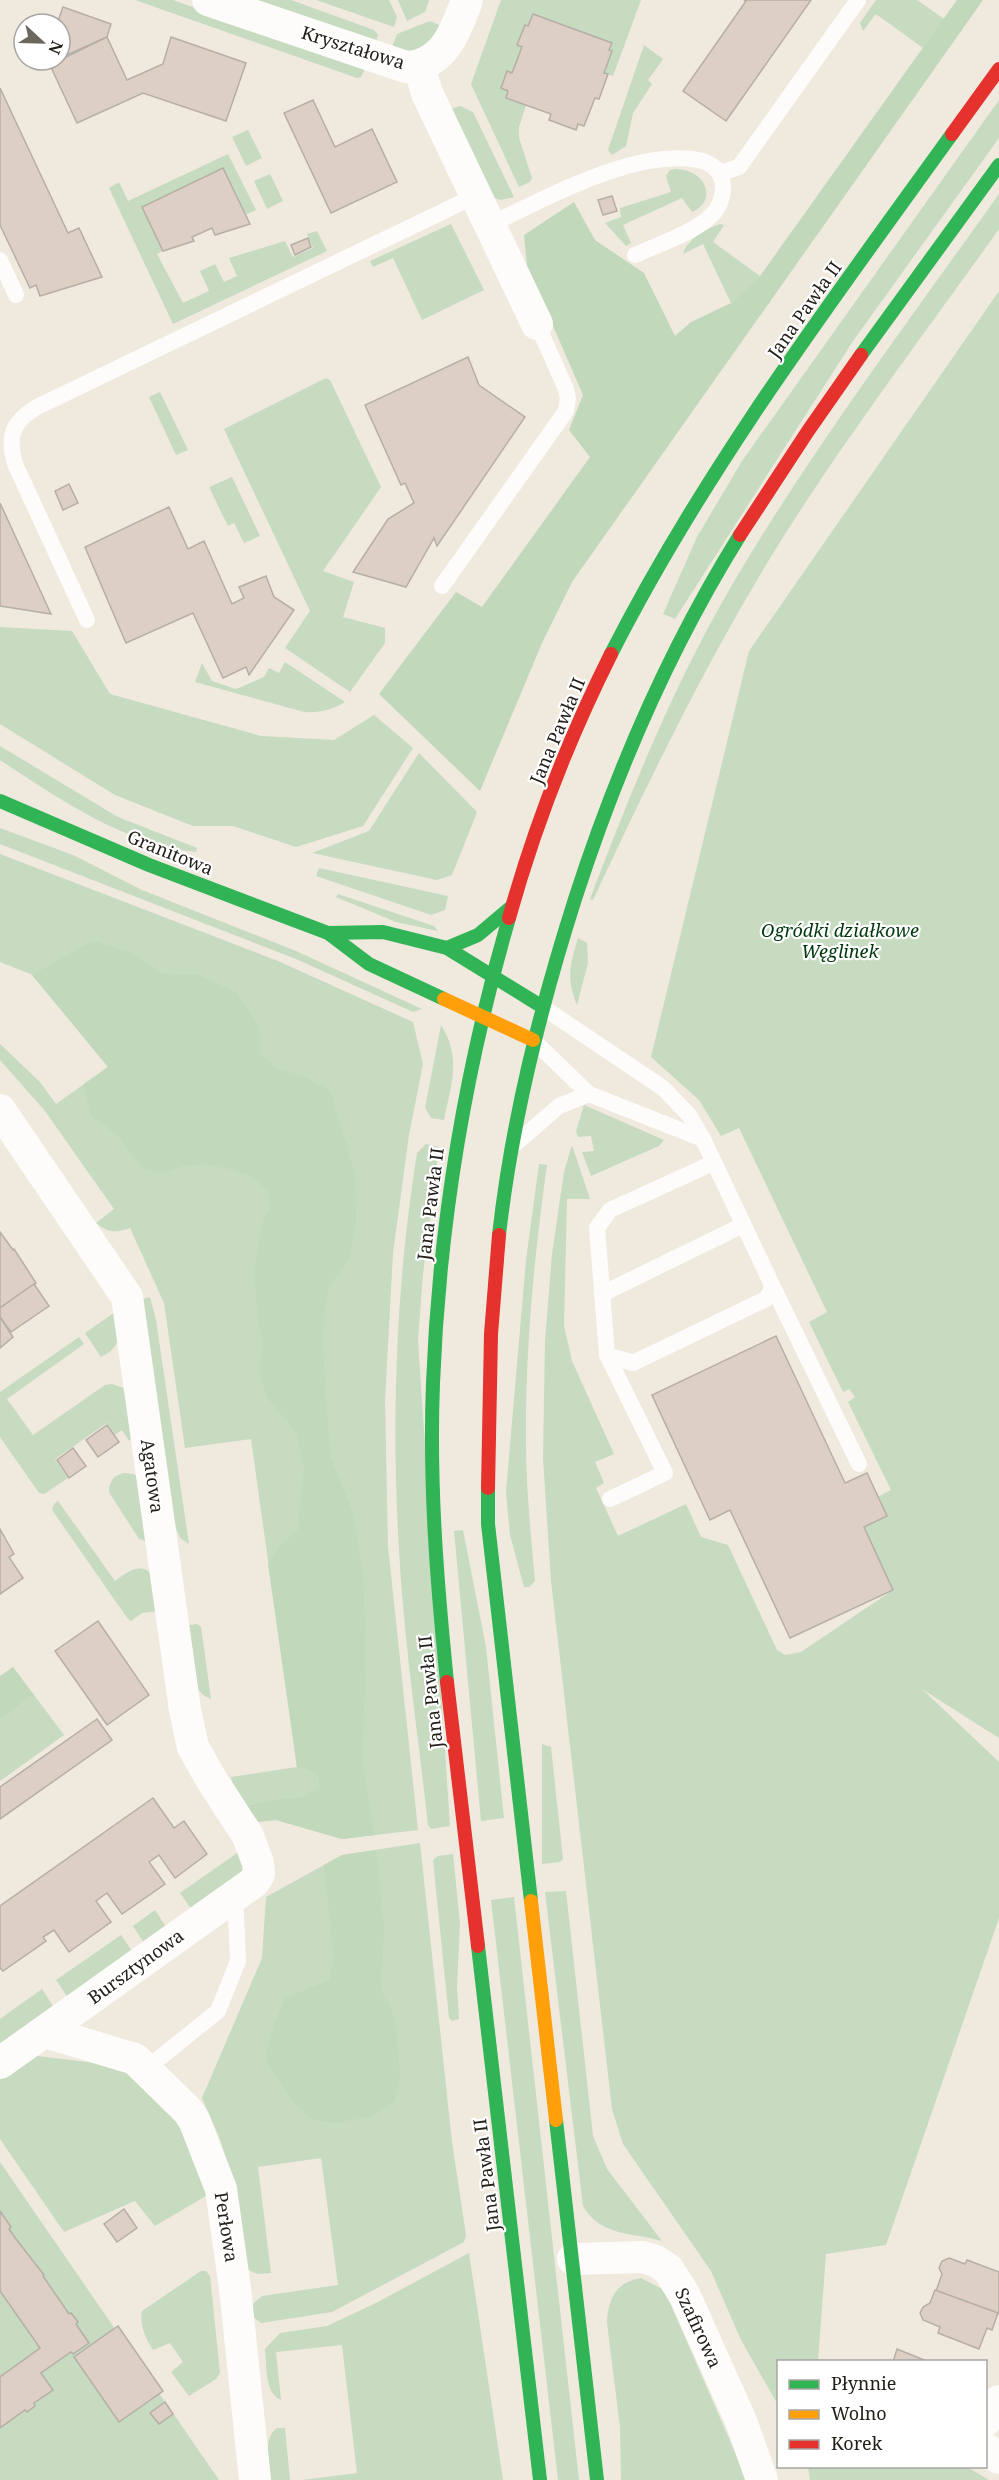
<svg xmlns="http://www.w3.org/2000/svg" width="999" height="2480" font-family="'Noto Serif',serif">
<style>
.green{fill:#c6dbbf}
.forest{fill:#c1d8bb}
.building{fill:#ddcfc4;stroke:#b5afa8;stroke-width:1.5}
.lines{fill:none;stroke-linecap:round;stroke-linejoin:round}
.lane{stroke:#fdfcfa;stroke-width:16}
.street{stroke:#fdfcfa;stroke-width:32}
.fast{stroke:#30b455;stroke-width:14}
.slow{stroke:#ff9f0a;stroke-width:14}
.jam{stroke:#e5322d;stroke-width:14}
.labels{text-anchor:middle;stroke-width:4.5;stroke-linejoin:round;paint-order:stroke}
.street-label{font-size:18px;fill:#242019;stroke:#fff}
.park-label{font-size:18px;font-style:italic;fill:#00380e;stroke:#fff}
</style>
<rect width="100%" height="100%" fill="#f0e9de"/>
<g class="green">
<path d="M135 0H173L365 69 361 77 357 78Z"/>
<path d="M251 0H291L374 30 378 35 375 44Z"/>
<path d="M316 0H389L397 17 394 27Z"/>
<path d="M398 0H429L425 12 407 21Z"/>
<path d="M501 0H641L613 76 604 73 612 52 609 50 612 43 533 14 528 26 525 25 517 45 522 47 512 73 507 72 508 91 526 105 519 127V138L532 178 530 182 519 187 471 84Z"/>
<path d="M876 0H917L944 19 923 48 876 14 863 31 860 23Z"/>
<path d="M430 21 441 26C434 48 411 54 391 50L397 34Z"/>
<path d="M644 45 663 59 648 80 652 84 633 113 626 146 612 155 608 150Z"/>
<path d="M999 100V138L853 341 675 619 663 614 697 537 742 461Z"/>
<path d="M460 106 473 112 514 197 501 200 494 198 448 110Z"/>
<path d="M248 130 262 158 246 166 232 137Z"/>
<path d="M228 154 256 210 245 215 223 168 142 207 163 251 157 254 183 303 209 291 200 271 215 264 224 282 237 276 229 258 285 241 293 257 313 248 307 234 317 231 327 251 173 324 109 188 119 182 128 201Z"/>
<path d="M676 169C708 170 717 202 692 212L682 198 623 225 631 243 626 246 605 223 621 217 620 208 671 192 666 176 670 170Z"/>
<path d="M270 174 283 201 267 209 254 181Z"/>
<path d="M999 194V229C925 333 848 434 780 542 709 656 650 778 593 900L590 899C631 791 674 684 732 585 812 449 908 322 999 194Z"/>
<path d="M451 224 484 290 422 320 393 258 373 267 370 261Z"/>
<path d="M720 224 724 225 713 242 760 276 731 303 703 244 683 254C687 239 706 229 720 224Z"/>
<path d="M999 291V1738L922 1689 999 1762V1918L886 2245 826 2254 818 2361 778 2362V2405L741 2340 711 2271 623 2144 612 2109 551 1581 543 1458 545 1341 552 1254 564 1172 572 1145 590 1199H567L564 1326 572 1361 614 1454 595 1462 604 1483 596 1488 618 1536 686 1504 701 1537 728 1545 777 1650 785 1655 801 1652 893 1590 864 1527 887 1516 879 1496 891 1490 848 1402 855 1397 849 1389 843 1392 809 1322 827 1312 739 1128 721 1136 699 1100 651 1057 749 651Z"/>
<path d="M326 378 330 380 381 487 323 571 354 582 343 617 385 628V643L350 692 285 648 310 611 224 429Z"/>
<path d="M160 392 188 450 176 455 149 397Z"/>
<path d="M232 477 260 536 244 543 234 523 228 526 209 487Z"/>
<path d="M0 627 72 631 110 694 261 736 334 740 374 715 413 748 363 826 296 847 233 826H193L115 795 0 724Z"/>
<path d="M285 662 345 702C332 710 320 713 304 712L195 682 202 663 212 681 236 689 264 677 269 668 279 673Z"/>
<path d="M0 746 118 817 197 848 196 852C122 843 61 800 0 760Z"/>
<path d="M419 753 477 812 452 875 437 880 312 853 369 831Z"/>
<path d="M0 828 73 855 142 890 296 951 422 1009 413 1012 296 959 0 844Z"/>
<path d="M0 854 278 961 413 1022 423 1064 409 1135 393 1253 385 1401 388 1546 418 1830 342 1839 276 1820 256 1822 232 1782 231 1777 297 1767 251 1439 185 1448 164 1303 130 1228C115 1233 109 1233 96 1223L114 1209 45 1111 0 1060V1044L40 1082 56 1104 108 1067 33 975 0 962Z"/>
<path d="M319 868 448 896 445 910 431 915 316 876Z"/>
<path d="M338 894 434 926 438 931 396 922 336 897Z"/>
<path d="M578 938 587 943 588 963 577 1005C566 978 570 965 578 938Z"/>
<path d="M441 1025C462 1058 451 1085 444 1120L431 1118 425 1108Z"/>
<path d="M584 1105 664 1140 659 1146 591 1176 582 1152 594 1151 591 1136 578 1137 576 1131Z"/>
<path d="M426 1144 439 1147 423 1274 418 1340 450 1826 431 1829 428 1825C418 1734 404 1642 399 1550 391 1417 396 1284 417 1153Z"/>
<path d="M539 1164 547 1165C534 1257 525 1351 526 1444 526 1489 531 1535 535 1581L529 1587H524L510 1535 506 1492 526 1260Z"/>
<path d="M150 1297 156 1320 189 1544 180 1538 176 1528 143 1299Z"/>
<path d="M118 1310C118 1333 125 1345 101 1357L85 1333Z"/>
<path d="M79 1337 84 1344 7 1399 33 1435 105 1385 112 1384 127 1389 133 1437 129 1441 122 1430 115 1435 107 1423 55 1459 68 1478 44 1494 39 1493 0 1437V1392Z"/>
<path d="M126 1473 133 1474 140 1478 146 1541 139 1539 109 1492C109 1480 115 1474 126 1473Z"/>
<path d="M58 1501 115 1581C129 1571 139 1562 154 1575L158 1611 142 1613 131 1621 128 1619 52 1510 54 1504Z"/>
<path d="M463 1530 486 1647 504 1818 481 1821 454 1531Z"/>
<path d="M197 1624 201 1627 211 1699 203 1695 198 1689 189 1625Z"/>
<path d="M34 1695 64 1735 0 1781V1719Z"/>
<path d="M542 1744 551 1747 563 1859 560 1862 542 1864Z"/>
<path d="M420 1843 452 2142 466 2235 464 2242 332 2312 261 2323 252 2316 253 2304 262 2296 338 2285 321 2158 258 2167 271 2273 257 2274 248 2270 234 2182 219 2137 202 2098 262 1958 266 1897 342 1855Z"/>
<path d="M240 1851 245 1874 146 1946 133 1926 155 1910 166 1927 192 1910 180 1893Z"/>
<path d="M453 1854 460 1924 457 1986 459 2019 452 2021 449 2018 433 1860 438 1856Z"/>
<path d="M566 1891 593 2136 607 2169 662 2241C632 2232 601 2237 583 2206L545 1892Z"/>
<path d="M514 1897 579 2480H558L491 1900Z"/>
<path d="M121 1935 134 1954 69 1999 56 1980Z"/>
<path d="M42 1989 55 2009 0 2047V2019Z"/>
<path d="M28 2055 130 2067 168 2099 211 2193 155 2226 135 2201 64 2232 0 2139V2075Z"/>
<path d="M0 2162 219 2480H0Z"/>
<path d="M469 2253 503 2480H302L357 2473 342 2345 276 2352 281 2400C264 2393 267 2365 265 2349L280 2333 327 2326 376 2303Z"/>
<path d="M201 2271H206L210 2276 220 2373 216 2379 189 2396 171 2372 183 2362 170 2343 153 2350C146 2339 139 2325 142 2311Z"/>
<path d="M641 2278 662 2289 671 2305 747 2480H621L620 2427 607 2323C608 2299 616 2282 641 2278Z"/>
<path d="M277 2428H285L290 2480H271C270 2464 262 2438 277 2428Z"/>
<path d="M808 2467H967L989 2480H810Z"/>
</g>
<g class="forest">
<path d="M957 0H983L572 582 542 643 480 791 379 694 456 592 482 607 590 457 569 430 583 395 527 266 524 235 574 202 595 240 644 273 675 336 691 322 731 303 760 276Z"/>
<path d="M93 941 131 953 161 974 198 975 236 992 259 1028 260 1054 276 1068 305 1077 330 1091 355 1173 356 1220 350 1256 328 1288 322 1335 330 1456 352 1510 363 1578 366 1649 362 1762 375 1835 342 1839 276 1820 256 1822 246 1806 279 1799 302 1798 319 1788V1777L309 1769 297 1767 268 1564 282 1544 298 1530 304 1469 297 1433 266 1396 259 1366 264 1345 258 1321 254 1270 264 1218 271 1208 268 1191 252 1176 230 1169 204 1164 183 1166 163 1173 141 1167 118 1135 91 1116 84 1084 108 1067 32 975Z"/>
<path d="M13 1667 34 1695 0 1719V1676Z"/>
<path d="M376 1850 384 1928 381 1991 391 2007 397 2033 400 2078 394 2101 372 2116 336 2123 312 2119 292 2101 265 2059 274 2026 285 1998 329 1980 334 1960 324 1865 342 1855Z"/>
</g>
<g class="building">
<path d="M744 0H811L726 121 683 91 746 1Z"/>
<path d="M63 7 111 24 107 37 60 58V24H57Z"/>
<path d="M533 14 612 43 609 50 612 51 604 73 608 74 599 99 595 98 584 126 578 124 576 130 549 120 551 114 506 98 508 91 501 88 507 71 512 73 522 47 517 45 525 25 528 26Z"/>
<path d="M107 37 127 80 163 64 171 37 246 63 226 121 143 93 77 123 49 63 60 60Z"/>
<path d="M0 88 68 233 79 228 102 277 40 296 36 285 30 288 0 225Z"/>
<path d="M313 100 335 147 372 129 397 182 331 213 284 113Z"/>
<path d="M223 168 250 224 215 235 212 228 192 237 194 241 163 251 142 207Z"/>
<path d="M612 196 617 211 603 215 598 200Z"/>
<path d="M308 238 311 247 295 255 291 245Z"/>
<path d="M468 357 479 385 525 417 437 546 434 538 406 587 353 572 388 519 414 503 405 483 401 485 365 405Z"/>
<path d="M69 484 78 503 63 510 55 491Z"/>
<path d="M0 503 51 614 0 606Z"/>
<path d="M169 507 188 549 204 541 232 604 244 598 239 587 266 576 274 597 294 610 249 675 246 667 223 678 193 613 126 643 85 547Z"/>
<path d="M0 1232 13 1250 14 1249 36 1283 0 1308Z"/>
<path d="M34 1284 49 1306 11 1332 0 1317V1308Z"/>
<path d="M0 1317 13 1337 0 1348Z"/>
<path d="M776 1336 845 1483 867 1473 887 1516 864 1527 893 1590 790 1638 730 1510 710 1520 652 1395Z"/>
<path d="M107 1425 119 1442 98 1457 86 1440Z"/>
<path d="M73 1448 86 1466 69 1478 57 1460Z"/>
<path d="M0 1529 14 1554 9 1557 23 1578 0 1594Z"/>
<path d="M98 1621 149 1695 107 1725 55 1651Z"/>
<path d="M97 1719 112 1740 0 1819V1787Z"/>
<path d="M153 1798 174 1828 184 1821 207 1854 175 1878 159 1855 149 1862 165 1884 122 1914 107 1893 96 1901 111 1922 69 1952 54 1930 43 1937 46 1941 3 1971 0 1968V1906Z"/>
<path d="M124 2209 137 2228 117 2242 104 2224Z"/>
<path d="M0 2211 11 2227 9 2229 16 2239 44 2275 43 2276 69 2314 71 2313 78 2322 76 2324 89 2343 73 2354 71 2352 41 2373 53 2390 34 2403 35 2406 27 2412 25 2410 0 2428V2377L40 2348 0 2291Z"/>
<path d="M949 2258 965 2264 967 2260 999 2272V2314L936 2291 942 2274 939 2268 942 2261Z"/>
<path d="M935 2290 998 2313 992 2330 987 2328 979 2349 938 2333 940 2327 923 2320 920 2313 923 2307 930 2303Z"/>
<path d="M118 2326 163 2391 119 2422 74 2357Z"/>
<path d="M897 2349 929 2362H893Z"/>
<path d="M165 2402 173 2414 159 2424 150 2413Z"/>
</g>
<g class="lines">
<g class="lane">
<path d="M720 173 739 167 858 0"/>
<path d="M488 226C536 202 611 163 664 159 689 157 724 157 723 190 722 199 718 209 712 215 692 234 659 244 635 255"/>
<path d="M0 260 16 295"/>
<path d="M442 586 566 411 568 398 566 389 537 324"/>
<path d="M87 620 15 464C7 436 12 422 37 407L475 196"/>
<path d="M541 1006 663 1088 689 1115 703 1139 773 1287 766 1299 633 1363 607 1355 597 1228 610 1210 713 1163"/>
<path d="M533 1040 589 1094 703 1139"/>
<path d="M514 1145 559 1106 589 1094"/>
<path d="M773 1287 859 1464"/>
<path d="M602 1294 743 1225"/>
<path d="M607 1355 665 1473 610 1499"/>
<path d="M146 2069 218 2011 238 1961 235 1895"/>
</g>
<g class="street">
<path d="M208 0 406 67C444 66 456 30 467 0"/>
<path d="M419 66 427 93 537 324"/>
<path d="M0 1110 127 1297 185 1710 193 1747 211 1779 248 1836 258 1863 259 1874 254 1882 0 2063"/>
<path d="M45 2032 135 2059 188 2111 194 2120 221 2189 235 2288 255 2480"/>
<path d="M573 2259 643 2257 656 2261 668 2269 684 2294 741 2421 762 2480"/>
<path d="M986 2420 999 2401"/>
<path d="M986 2449 999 2458"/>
</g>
<g class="fast">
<path d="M861 355 999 165"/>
<path d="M611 654C705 469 831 302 952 134"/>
<path d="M0 801 149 865 328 933 369 964 444 999"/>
<path d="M328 933 383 932 447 948 541 1006"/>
<path d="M447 948 478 935 510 908"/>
<path d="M499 1235C512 1119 540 1009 575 899 616 772 669 649 740 535"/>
<path d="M488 1488V1524L531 1901"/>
<path d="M447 1682C437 1583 429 1483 433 1383 439 1225 465 1070 509 918"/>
<path d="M478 1946 540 2480"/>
<path d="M556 2120 597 2480"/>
</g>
<g class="slow">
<path d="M444 999 533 1040"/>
<path d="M531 1901 556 2120"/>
</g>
<g class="jam">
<path d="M952 134 999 69"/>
<path d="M740 535 808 431 861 355"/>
<path d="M509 918C534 828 569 738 611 654"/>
<path d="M488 1488 491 1334 499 1235"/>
<path d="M447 1682 478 1946"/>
</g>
</g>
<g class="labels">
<g class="street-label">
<text transform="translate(353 48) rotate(17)" y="6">Kryształowa</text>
<text transform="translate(805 310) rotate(-55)" y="6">Jana Pawła II</text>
<text transform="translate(558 731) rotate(-67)" y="6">Jana Pawła II</text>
<text transform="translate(170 853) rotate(22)" y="6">Granitowa</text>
<text transform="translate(431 1204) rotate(-83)" y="6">Jana Pawła II</text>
<text transform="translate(152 1476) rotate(82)" y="6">Agatowa</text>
<text transform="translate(431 1692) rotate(-96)" y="6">Jana Pawła II</text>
<text transform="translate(136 1967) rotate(-36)" y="6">Bursztynowa</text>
<text transform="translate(487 2175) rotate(-97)" y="6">Jana Pawła II</text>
<text transform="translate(226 2227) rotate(81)" y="6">Perłowa</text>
<text transform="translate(698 2328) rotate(65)" y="6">Szafirowa</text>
</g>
<g class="park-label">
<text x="840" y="937">Ogródki działkowe<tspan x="840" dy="21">Węglinek</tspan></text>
</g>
</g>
<rect x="777" y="2360" width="210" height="108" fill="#ffffff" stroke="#a7a6a3" stroke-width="1.5"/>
<rect x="789" y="2380" width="30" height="9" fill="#30b455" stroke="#a7a6a3" stroke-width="1.5"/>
<text x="831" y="2390" font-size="18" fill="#242019">Płynnie</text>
<rect x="789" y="2410" width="30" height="9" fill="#ff9f0a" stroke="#a7a6a3" stroke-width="1.5"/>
<text x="831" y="2420" font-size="18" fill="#242019">Wolno</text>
<rect x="789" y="2440" width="30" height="9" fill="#e5322d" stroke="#a7a6a3" stroke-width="1.5"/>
<text x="831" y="2450" font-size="18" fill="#242019">Korek</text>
<g transform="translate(42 42) rotate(112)"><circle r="28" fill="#ffffff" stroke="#a7a6a3" stroke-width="1.5"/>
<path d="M0-4.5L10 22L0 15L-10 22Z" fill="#6b665e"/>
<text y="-9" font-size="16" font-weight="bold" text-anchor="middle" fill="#242019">N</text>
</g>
</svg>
